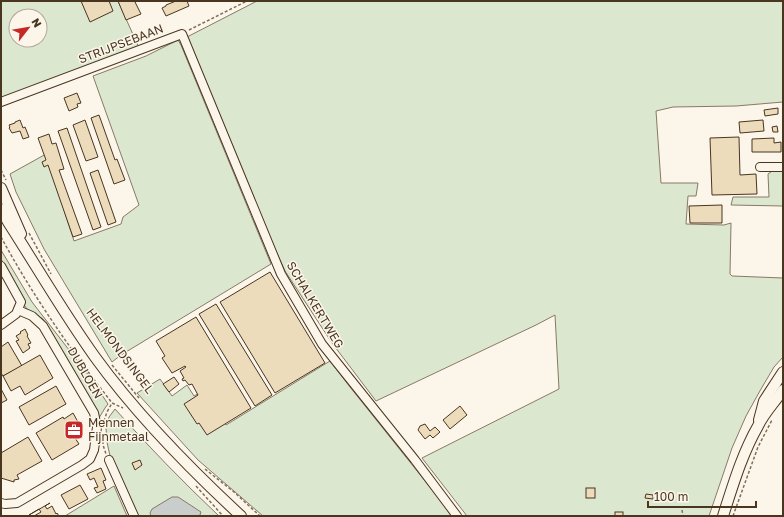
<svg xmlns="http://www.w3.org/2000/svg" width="784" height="517" font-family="'Golos Text',sans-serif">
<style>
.green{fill:#dce7d0;stroke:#887966;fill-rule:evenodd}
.water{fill:#c9cecd;stroke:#887966}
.building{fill:#ecdcbc;stroke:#4a3520}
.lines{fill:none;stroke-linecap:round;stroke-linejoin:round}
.minor-casing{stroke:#4a3520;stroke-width:10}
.major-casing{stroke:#4a3520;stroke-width:12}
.path{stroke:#7f6f5c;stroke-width:1.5;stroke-dasharray:3 2;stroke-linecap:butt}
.minor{stroke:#fbf6e9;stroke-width:8}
.major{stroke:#fbf6e9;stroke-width:10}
.labels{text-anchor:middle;stroke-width:3;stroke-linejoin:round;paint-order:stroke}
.street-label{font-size:12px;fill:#4a3520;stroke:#fbf6e9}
.poi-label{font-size:12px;fill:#4a3520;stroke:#fbf6e9;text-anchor:start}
</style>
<rect width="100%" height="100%" fill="#fbf6e9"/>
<g class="green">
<path d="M1 1H118L140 50 1 101ZM16 16H40V40H16Z"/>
<path d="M257 1H783V102L736 106 673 107 656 111 661 183H698L696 196H688L686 224 724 225 731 223 730 274 732 276 783 278V357L774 367 761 389 746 416 732 448 709 516H467L422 458 559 389 555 315 536 325 376 401 332 343 285 271 271 240 187 37Z"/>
<path d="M178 40 181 45 271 264 121 355 112 362 44 249 16 192 10 174 46 154 74 241 121 224 123 217 139 205 93 76 146 56Z"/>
<path d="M775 169H783V206L731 205 733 197H769L768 174Z"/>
<path d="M1 250 32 302 90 377 108 404 105 408 99 418 96 411 43 319 27 309 22 302 19 290 1 259Z"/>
<path d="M330 361 350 387 453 516H263L198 460 137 393 160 379 172 396 187 385 194 396 205 390 226 425Z"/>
<path d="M115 409C148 446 183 482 219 516H137L110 456 107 442 106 428 109 417Z"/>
<path d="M114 486 127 516H65Z"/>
</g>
<path class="water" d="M172 497H178L201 512 200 515 198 516H151L150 513 152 509Z"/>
<g class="building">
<path d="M81 1H109L113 11 90 22Z"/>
<path d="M118 1H138L135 2 141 14 126 20Z"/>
<path d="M176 1H187L189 6 166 16 162 8 166 6V5Z"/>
<path d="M77 93 81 103 77 104 78 107 69 111 64 98Z"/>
<path d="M778 108V114L765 116 764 110Z"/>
<path d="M99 115 115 160 117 159 125 180 114 184 91 118Z"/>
<path d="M20 120 23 128 25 127 29 137 23 139 20 131 12 133 9 128 10 127 9 125 15 123V122Z"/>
<path d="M85 120 98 157 86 161 73 125Z"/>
<path d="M763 120 764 131 740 133 739 122Z"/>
<path d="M777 126 778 132H773L772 127Z"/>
<path d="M67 128 101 227 93 230 58 131Z"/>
<path d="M49 134 52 144 56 143 64 169 59 170 82 234 73 237 48 165 44 167 42 162 46 160 38 138Z"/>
<path d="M739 137 740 175 756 174 757 194 712 195 710 138Z"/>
<path d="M774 138V143L781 142V152H752V139Z"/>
<path d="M98 170 116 222 108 225 90 173Z"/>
<path d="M722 205V223H690L689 206Z"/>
<path d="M270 272 325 363 275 393 220 302Z"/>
<path d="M216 304 272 395 255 406 199 314Z"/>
<path d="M196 317 251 408 207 435 199 423 197 424 184 404 198 395 192 384 189 385 185 380 183 381 182 379 184 378 180 371 186 367 185 366 172 373 162 358 165 356 156 341Z"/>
<path d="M25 329 28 335 27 336 31 343 28 344 30 348 23 353 16 341 19 340 16 336 21 333 20 332Z"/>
<path d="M8 342 22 366 3 376 1 373V347Z"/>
<path d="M40 355 53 378 25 395 20 386 11 391 3 376Z"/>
<path d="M174 377 179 384 169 392 163 384Z"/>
<path d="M56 386 66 404 29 425 19 407Z"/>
<path d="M1 389 7 400 1 403Z"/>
<path d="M460 406 467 415 450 429 443 420Z"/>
<path d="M73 413 78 422 75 423 80 432 74 435H73L79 444 52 460 36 433 63 417 64 419Z"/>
<path d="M425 424 430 431 435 427 440 432 433 438 430 435 425 439 418 430 420 426Z"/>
<path d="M28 437 42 461 17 475 19 479 14 480V482L1 478V453Z"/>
<path d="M140 460 142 465 135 470 132 463Z"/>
<path d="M101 468 106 480 103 481 106 489 97 493 94 488 98 487 94 478 90 480 87 474Z"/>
<path d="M80 485 88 499 69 509 61 495Z"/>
<rect x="586" y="488" width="9" height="10"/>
<path d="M646 494 653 495V499L645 498Z"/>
<path d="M50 503 45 506 47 509 52 506 56 514 57 513 59 516H34L41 512 39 509 29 515Z"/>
<rect x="615" y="512" width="8" height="4"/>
</g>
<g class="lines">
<g class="minor-casing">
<g id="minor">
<path d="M1 102 182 34 281 274 322 344 415 460 457 516"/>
<path d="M760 167H783"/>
<path d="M1 266 21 302 16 314 1 325"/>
<path d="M109 460 134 516"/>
<path d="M1 503 5 504 17 503 82 465 90 459 94 450 97 427 94 413 43 326 32 316 18 310"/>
</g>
</g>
<g class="major-casing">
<g id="major">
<path d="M1 188 21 234"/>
<path d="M1 209 8 222C37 267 64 314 95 357 137 415 188 467 241 516"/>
<path d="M759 420 764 401 783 372"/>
<path d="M723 516C733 485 742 454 758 426 764 413 775 402 783 390"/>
</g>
</g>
<g class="path">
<path d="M189 30 247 1"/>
<path d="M1 170 6 180"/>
<path d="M29 233 51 274"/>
<path d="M1 237C32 294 69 348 109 399L112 403 123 408"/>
<path d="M112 365 139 398"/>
<path d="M104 421 107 412 112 403"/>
<path d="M103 441V445L106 454"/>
<path d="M205 469 234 492 260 516"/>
<path d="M196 486 223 516"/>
<path d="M682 510 683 516"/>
<path d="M733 516 758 447 772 420"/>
</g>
<use href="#minor" class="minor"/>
<use href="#major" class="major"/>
</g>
<defs>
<g id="office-square" transform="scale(1)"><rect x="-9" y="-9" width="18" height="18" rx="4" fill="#c62828" stroke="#fbf6e9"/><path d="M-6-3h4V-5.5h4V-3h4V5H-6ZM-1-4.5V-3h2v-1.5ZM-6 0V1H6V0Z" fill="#fff"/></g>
</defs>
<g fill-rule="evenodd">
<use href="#office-square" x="74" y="430"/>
</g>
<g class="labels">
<g class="street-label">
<text transform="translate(121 44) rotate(-21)" y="4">STRIJPSEBAAN</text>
<text transform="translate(315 305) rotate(59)" y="4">SCHALKERTWEG</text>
<text transform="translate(120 351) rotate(53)" y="4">HELMONDSINGEL</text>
<text transform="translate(85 373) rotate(60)" y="4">DUBLOEN</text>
</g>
<g class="poi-label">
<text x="88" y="427">Mennen<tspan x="88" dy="14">Fijnmetaal</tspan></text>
</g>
</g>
<rect width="784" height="517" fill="none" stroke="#4a3520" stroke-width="4"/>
<g transform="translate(28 28) rotate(59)"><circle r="19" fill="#fbf6e9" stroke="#b4a999"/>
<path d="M0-3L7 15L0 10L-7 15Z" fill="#c62828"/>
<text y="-6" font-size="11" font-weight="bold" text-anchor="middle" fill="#4a3520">N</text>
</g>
<path d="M648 501v6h108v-6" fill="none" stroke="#4a3520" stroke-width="2"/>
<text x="654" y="501" font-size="12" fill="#4a3520" stroke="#fbf6e9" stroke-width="3" paint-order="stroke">100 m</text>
</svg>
